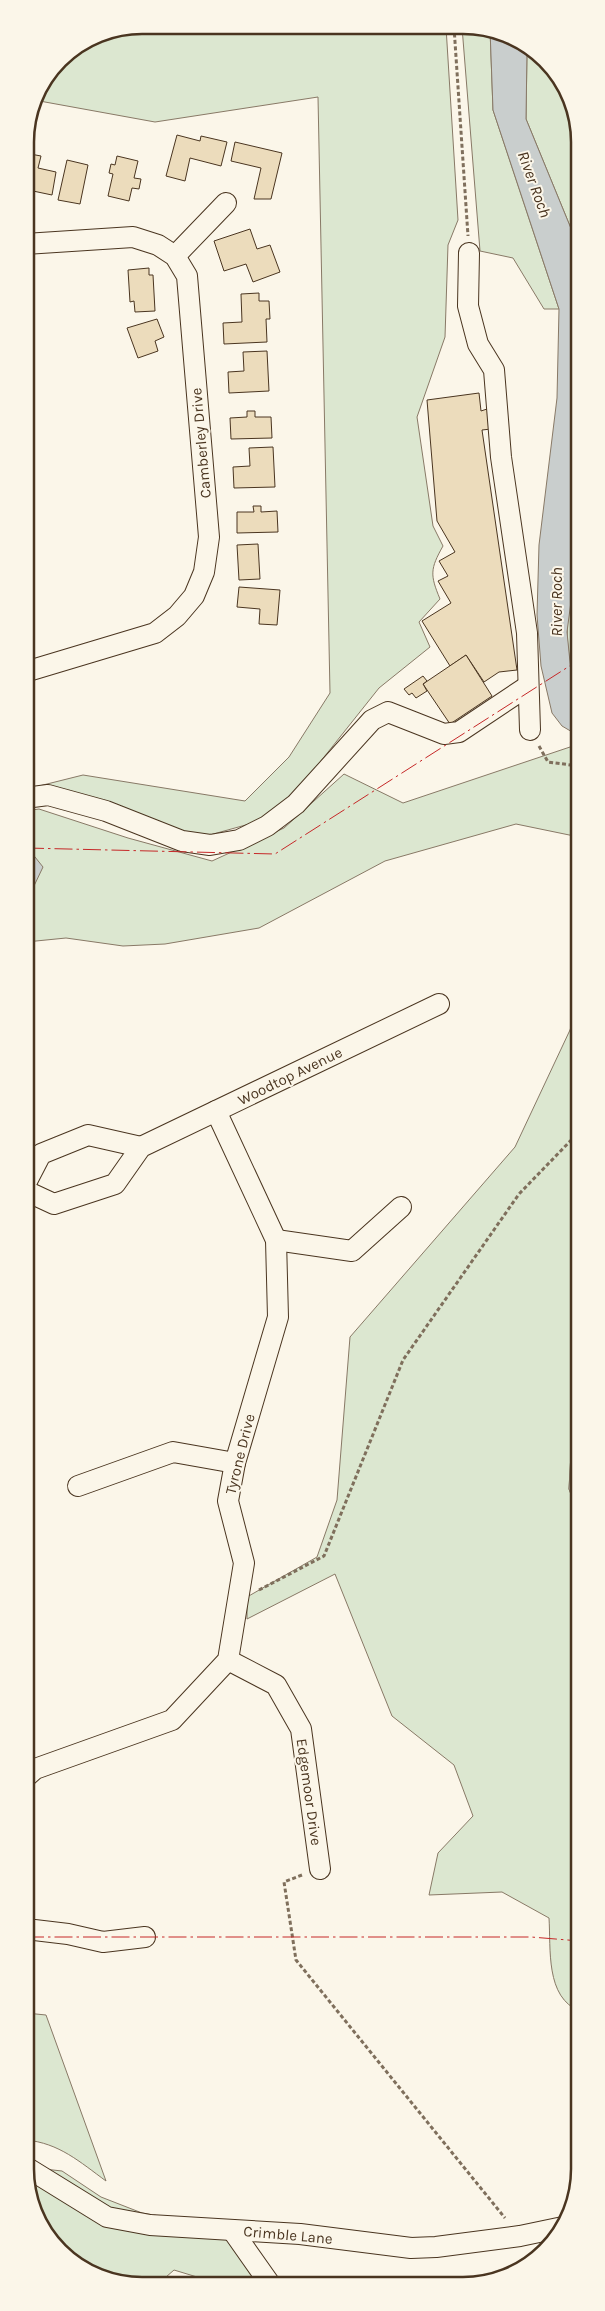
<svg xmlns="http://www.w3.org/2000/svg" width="605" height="2311" font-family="Karla,sans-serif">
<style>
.green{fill:#dce7d0;stroke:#887966}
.water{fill:#c9cecd;stroke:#887966}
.building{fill:#ecdcbc;stroke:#4a3520}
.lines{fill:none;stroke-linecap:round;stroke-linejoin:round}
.minor-casing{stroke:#4a3520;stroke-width:22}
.path{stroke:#7f6f5c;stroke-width:3;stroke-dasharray:4 2.5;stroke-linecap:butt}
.minor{stroke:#fbf6e9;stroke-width:20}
.power{stroke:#c62828;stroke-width:1;stroke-dasharray:18 4 2.5 4;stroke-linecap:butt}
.labels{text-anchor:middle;stroke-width:4;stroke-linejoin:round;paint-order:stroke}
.street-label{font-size:15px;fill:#4a3520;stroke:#fbf6e9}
.water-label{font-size:16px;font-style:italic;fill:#4a3520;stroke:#fbf6e9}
.rim{fill:none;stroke:#4a3520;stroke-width:2.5}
</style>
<rect width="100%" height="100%" fill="#fbf6e9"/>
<g class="green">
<path d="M141 25 446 27 458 220 448 245 445 337 417 417 433 526 443 546C430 569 430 575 440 599L419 622 430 647 379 688 301 786 260 821 199 838 27 789 83 775 245 801 289 757 330 693 318 97 155 122 34 100C42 71 70 47 96 34 109 28 127 28 141 25Z"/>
<path d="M462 27H487L490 29 493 110 559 309H544L513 258 480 251Z"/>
<path d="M527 51 551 64 579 126V248L526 119Z"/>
<path d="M579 540V686C556 643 573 586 579 540Z"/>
<path d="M576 745 579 746V837L516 824 385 861 259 928 165 944 123 946 66 938 26 942V894L33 888 31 852 26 850 25 811 39 809 128 838 212 861 284 828 344 774 403 803Z"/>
<path d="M579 1000V1419L572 1436 569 1489 580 1518V2011C545 1998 551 1948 549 1918L502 1892 429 1895 438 1853 473 1816 454 1765 392 1716 335 1574 247 1619V1597L317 1557 337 1500 350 1337 515 1147 570 1030Z"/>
<path d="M26 2013 46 2015 106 2181C80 2162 59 2143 26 2140Z"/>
<path d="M26 2167 62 2171 101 2197 142 2213 217 2226 260 2284H220L174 2270 158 2284H118L59 2252 26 2185Z"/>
</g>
<g class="water">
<path d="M490 29 527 51 526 119 579 248V540L567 632 571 672 579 686V736L562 726 552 713 541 666 537 615 539 545 557 398 559 309 493 110Z"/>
<path d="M26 850 31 852 43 867 33 888 26 894Z"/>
<path d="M579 1419 580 1518 569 1489 572 1436Z"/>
</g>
<g class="building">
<path d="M177 135 200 141 201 136 227 142 221 166 190 158 185 181 166 176Z"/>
<path d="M235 142 282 153 271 199H254L261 168 231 161Z"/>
<path d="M25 153 41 156 38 168 56 172 52 195 33 191 29 207 25 206Z"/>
<path d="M117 156 138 161 134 178 141 179 139 189 132 188 129 201 108 196 113 174 109 173 111 164 115 165Z"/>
<path d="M67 160 88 165 80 204 58 200Z"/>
<path d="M250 229 257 249 270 245 280 272 253 282 246 264 224 271 214 241Z"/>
<path d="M149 268V275H153L155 311 135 312 134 301 130 302 128 270Z"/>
<path d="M259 293V301H269L270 319H266L267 342 224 344 223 323 242 322 241 294Z"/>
<path d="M157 319 164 337 155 341 158 351 138 358 127 328Z"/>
<path d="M267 351 269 391 229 393 228 372 244 371 243 352Z"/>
<path d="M479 393 481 411 490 408 491 429 482 430 517 670 499 672 484 682 466 655 450 666 422 621 451 603 438 581 448 576 439 561 455 552 437 521 427 400Z"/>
<path d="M247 411H255V417H271L272 438 231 439 230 418 247 417Z"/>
<path d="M273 447 275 487 234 488 233 467 250 466 249 448Z"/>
<path d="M253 506H261V512L277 511 278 532 237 533V512H254Z"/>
<path d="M258 544 260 579 239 580 237 545Z"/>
<path d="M239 587 280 590 277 625 259 624 260 609 237 607Z"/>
<path d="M466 655 492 696 450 724 423 684Z"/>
<path d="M423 676 427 681 423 684 427 691 416 698 412 693 409 695 404 689Z"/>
</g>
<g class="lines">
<g class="minor-casing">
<g id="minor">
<path d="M25 244 133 237 158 245 175 256 187 276 209 537 204 572 194 596 177 616 155 633 25 672"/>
<path d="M469 253 468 306 478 344 494 370 501 457 527 633 530 730"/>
<path d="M175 256 226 203"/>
<path d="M25 798 48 795 106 811 182 841 210 845 239 840 267 826 296 804 372 720 388 712 444 734 459 732 528 686"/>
<path d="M26 1183 41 1154 88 1135 141 1147"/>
<path d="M26 1191 54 1204 115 1184 141 1147 439 1004"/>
<path d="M276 1240 352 1251 401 1207"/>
<path d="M78 1486 173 1452 235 1463"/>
<path d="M228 1660 276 1685 301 1729 320 1869"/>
<path d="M26 1777 35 1769 172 1720 228 1660 244 1563 228 1501 235 1463 278 1317 276 1240 216 1111"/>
<path d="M26 1929 68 1934 103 1942 145 1937"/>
<path d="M26 2167 107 2217 150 2225 300 2234 411 2248 436 2247 520 2236 563 2227"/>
<path d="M232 2230 270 2284"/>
</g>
</g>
<g class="path">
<path d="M454 27 468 236"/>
<path d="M539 746 548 762 579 766"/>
<path d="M259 1590 324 1556 403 1360 519 1194 579 1132"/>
<path d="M302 1875 284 1882 296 1960 505 2218"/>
</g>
<use href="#minor" class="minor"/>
<g class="power">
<path d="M26 848 275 854 579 660"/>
<path d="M26 1937H531L580 1941"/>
</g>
</g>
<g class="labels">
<g class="street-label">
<text transform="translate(201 443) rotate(-95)" y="5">Camberley Drive</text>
<text transform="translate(290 1076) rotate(-26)" y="5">Woodtop Avenue</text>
<text transform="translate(240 1454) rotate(-76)" y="5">Tyrone Drive</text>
<text transform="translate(309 1792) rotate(82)" y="5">Edgemoor Drive</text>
<text transform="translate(288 2235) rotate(5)" y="5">Crimble Lane</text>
</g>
<g class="water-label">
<text transform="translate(535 184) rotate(70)" y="6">River Roch</text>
<text transform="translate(556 602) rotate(-90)" y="6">River Roch</text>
</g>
</g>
<path d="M0 0H605V2311H0ZM142 34H463A108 108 0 0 1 571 142V2169A108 108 0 0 1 463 2277H142A108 108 0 0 1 34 2169V142A108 108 0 0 1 142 34Z" fill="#fbf6e9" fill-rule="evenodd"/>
<path class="rim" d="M142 34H463A108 108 0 0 1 571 142V2169A108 108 0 0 1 463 2277H142A108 108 0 0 1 34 2169V142A108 108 0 0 1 142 34Z"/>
</svg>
